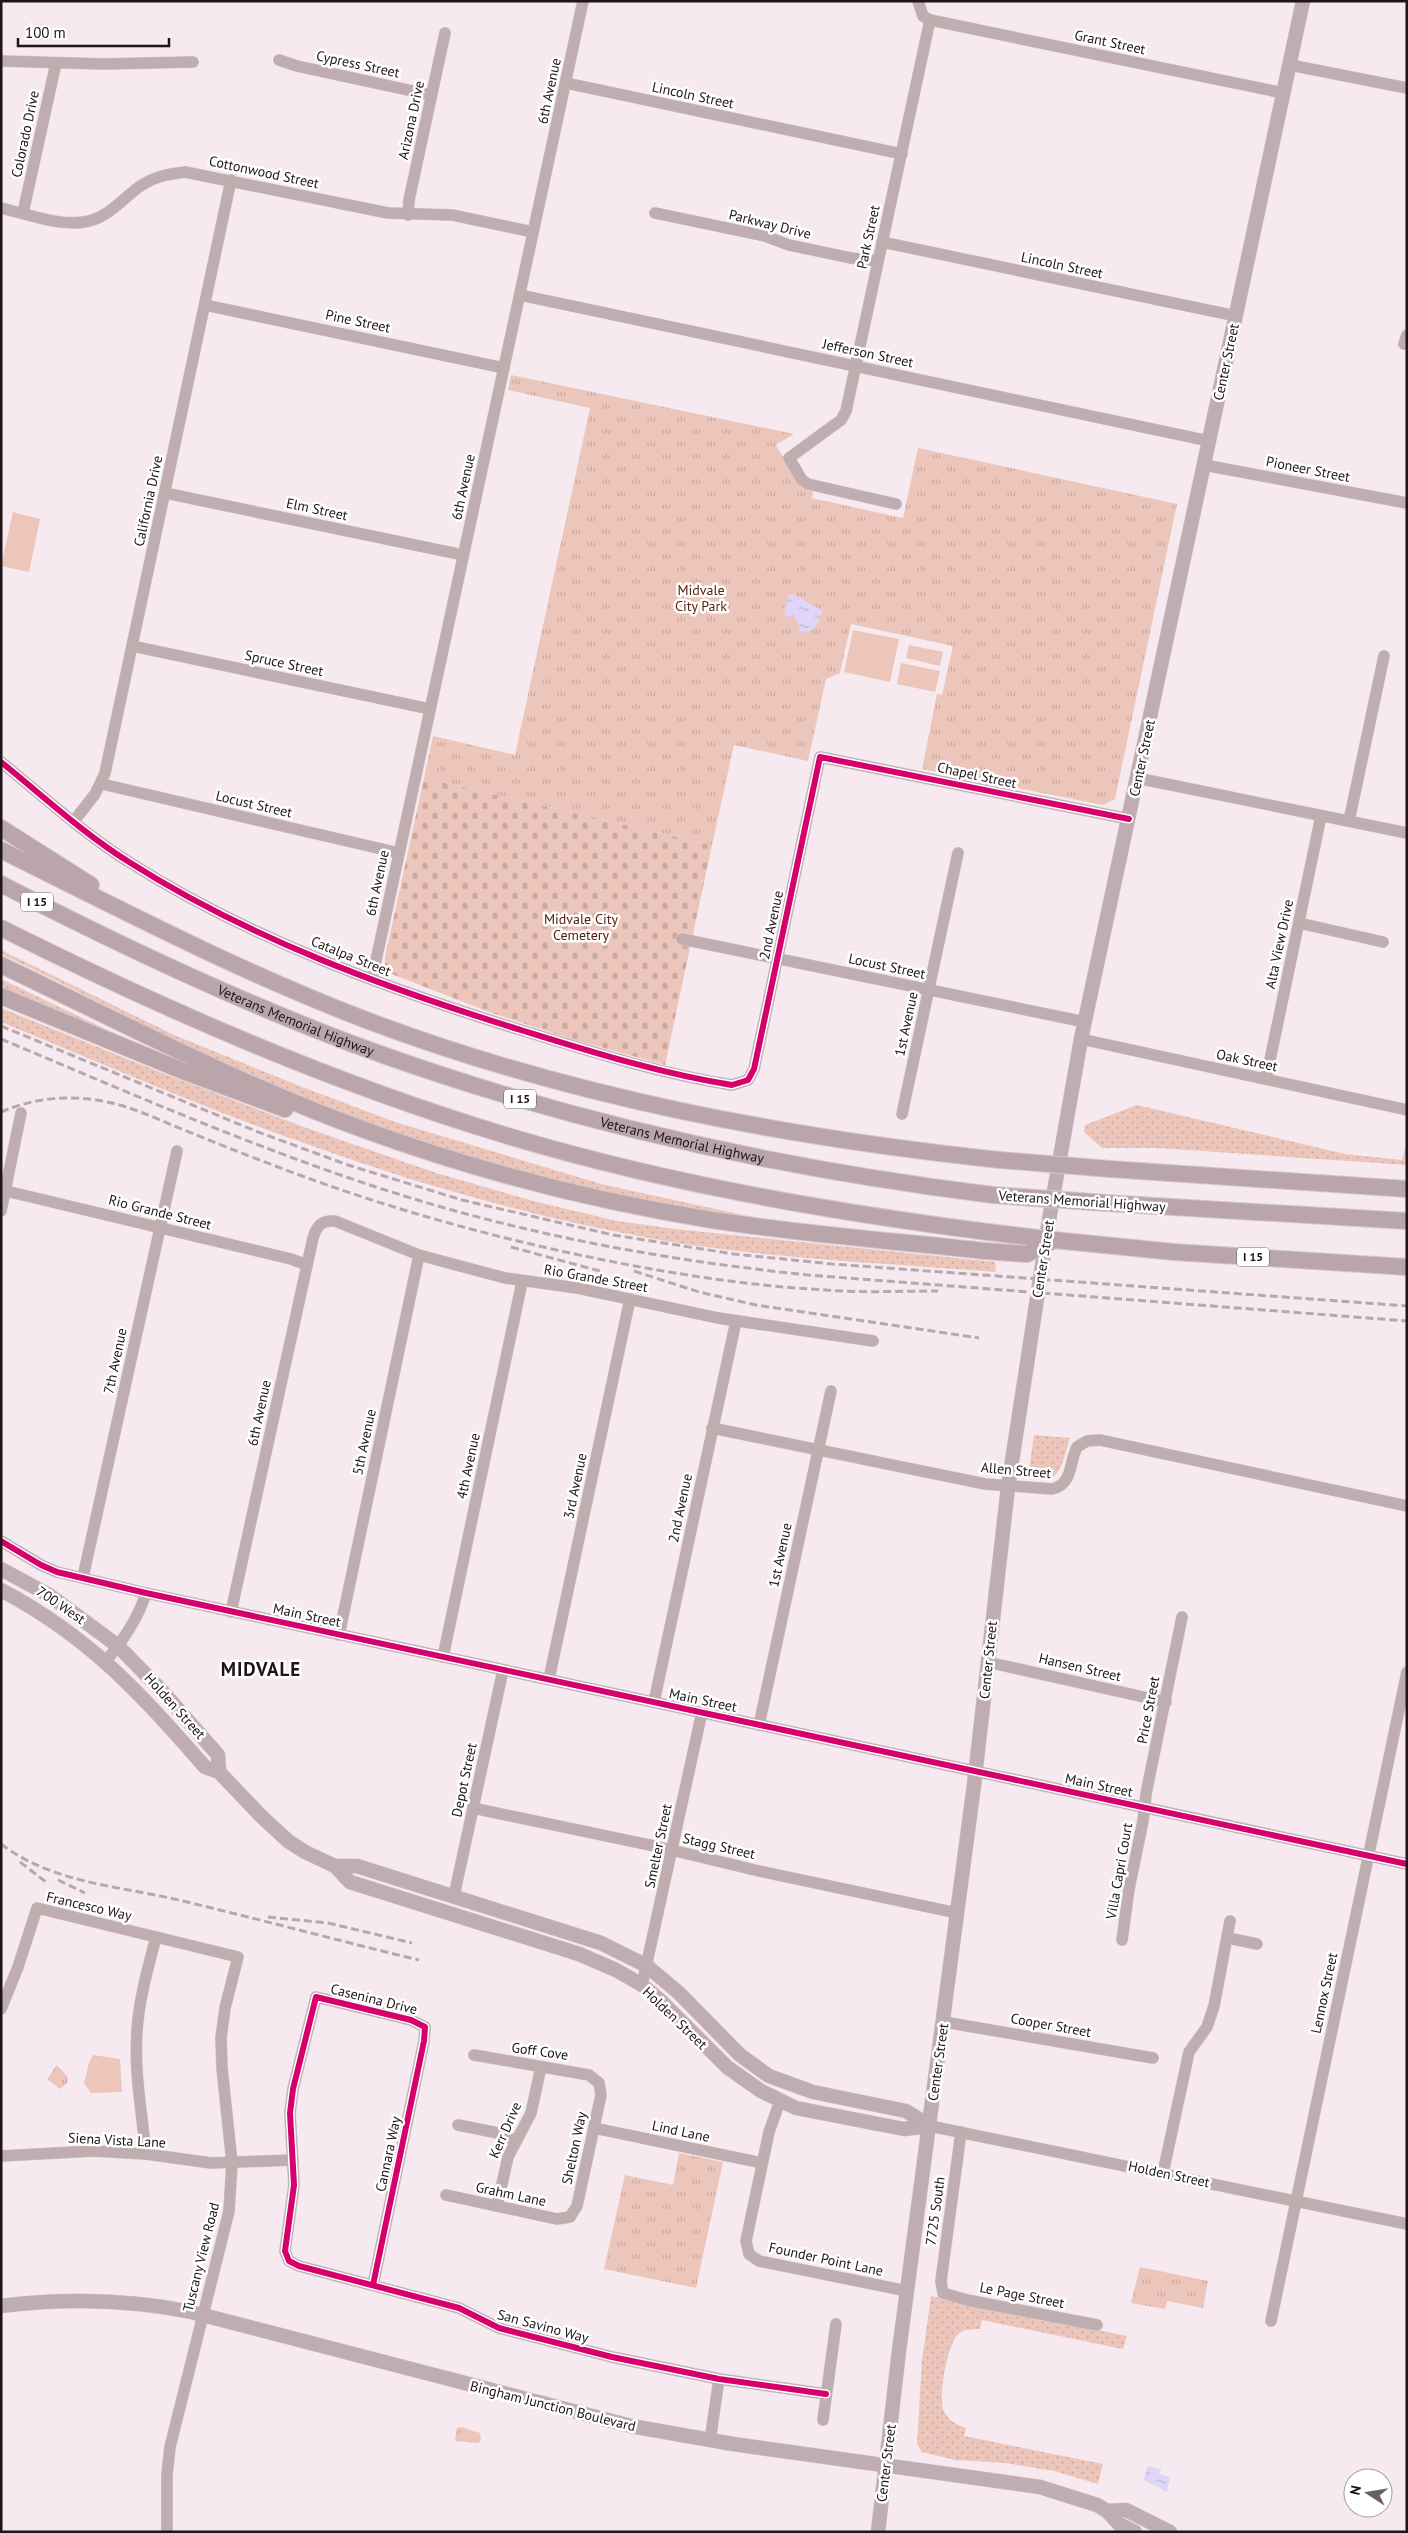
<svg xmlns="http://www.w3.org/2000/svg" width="1408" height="2533" font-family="'PT Sans',sans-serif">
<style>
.grass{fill:url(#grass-dots)}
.cemetery{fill:url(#cemetery-stones)}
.park{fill:url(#park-tufts)}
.pitch{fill:#edc6bb}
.water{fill:url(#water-ripples)}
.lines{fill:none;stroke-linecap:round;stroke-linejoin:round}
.minor-casing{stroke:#d2c8cd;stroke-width:12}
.major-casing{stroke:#d2c8cd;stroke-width:15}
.highway-casing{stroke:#d2c8cd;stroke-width:18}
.minor{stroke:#bfadaf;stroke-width:11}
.major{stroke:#c0adb1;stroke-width:14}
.highway{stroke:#baa5ab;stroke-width:16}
.rail{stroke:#b6a8ac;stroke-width:3;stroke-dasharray:8 4;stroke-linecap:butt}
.highway-bridge-casing{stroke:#d2c8cd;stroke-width:18;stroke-linecap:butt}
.highway-bridge{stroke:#baa5ab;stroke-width:16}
.cycleway-casing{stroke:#fff;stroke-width:9}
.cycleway{stroke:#d6006c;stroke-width:6}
.labels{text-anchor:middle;stroke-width:5;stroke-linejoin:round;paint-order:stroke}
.shield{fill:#fff;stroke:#615b5e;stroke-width:1}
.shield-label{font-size:12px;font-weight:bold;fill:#1d1519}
.street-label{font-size:14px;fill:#1d1519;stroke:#fff}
.park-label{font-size:14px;fill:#54220c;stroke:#fff}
.district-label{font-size:19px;font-weight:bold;letter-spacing:1px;fill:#1d1519;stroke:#fff}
</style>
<defs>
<pattern id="grass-dots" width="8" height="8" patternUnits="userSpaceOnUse" patternTransform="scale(1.25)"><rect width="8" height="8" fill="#edc6bb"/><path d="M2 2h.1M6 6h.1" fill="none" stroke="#cba9a0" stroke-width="1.8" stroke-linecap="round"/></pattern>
<pattern id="cemetery-stones" width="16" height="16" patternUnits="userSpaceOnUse" patternTransform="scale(1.25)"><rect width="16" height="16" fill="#edc6bb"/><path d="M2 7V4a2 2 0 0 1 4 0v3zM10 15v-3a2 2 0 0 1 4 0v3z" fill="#cba9a0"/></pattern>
<pattern id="park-tufts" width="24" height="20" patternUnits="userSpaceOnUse" patternTransform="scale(1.25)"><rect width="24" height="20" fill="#edc6bb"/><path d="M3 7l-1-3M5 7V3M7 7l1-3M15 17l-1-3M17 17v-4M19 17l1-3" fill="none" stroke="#cba9a0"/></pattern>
<pattern id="water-ripples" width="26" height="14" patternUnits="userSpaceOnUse" patternTransform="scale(1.25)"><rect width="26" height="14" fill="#dfd5f7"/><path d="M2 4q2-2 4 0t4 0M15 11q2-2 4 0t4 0" fill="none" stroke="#bfb6d3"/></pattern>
</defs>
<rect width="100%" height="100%" fill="#f6e9ef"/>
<g class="grass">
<path d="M1 950 174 1035 297 1085 395 1122 601 1184 761 1219V1221C603 1196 446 1160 298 1097 197 1055 101 1001 1 954Z"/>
<path d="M1 979 145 1048 1 991Z"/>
<path d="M1 1008 162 1073 301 1126 436 1173 537 1202 617 1221 675 1229 995 1262 996 1272C884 1263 771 1259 660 1240 541 1219 423 1186 310 1145 205 1109 103 1064 1 1022Z"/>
<path d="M1137 1105 1345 1154 1402 1160 1407 1141V1165L1158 1148H1102L1084 1132 1085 1125Z"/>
<path d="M1034 1435 1070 1438C1065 1450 1063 1478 1046 1479 1038 1479 1034 1476 1029 1470Z"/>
<path d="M931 2296 1127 2336 1123 2349 982 2320 980 2329C974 2329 966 2329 961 2332 947 2339 939 2395 943 2409 947 2420 955 2424 966 2428L964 2436 1103 2464 1098 2484 1054 2471 1005 2463 955 2460 922 2452 917 2444 922 2360Z"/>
</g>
<path class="cemetery" d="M424 778 712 845 665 1065 571 1039 489 1012 389 973 385 966V957Z"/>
<g class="park">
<path d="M511 375 794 434 776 445 798 483 802 487 813 492 812 498 903 518 918 448 1177 504 1115 799 1103 805 922 769 937 694 942 695 953 646 851 624 840 673 826 679 808 761 734 745 712 845 424 778 433 736 515 755 590 408 508 390Z"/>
<path d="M57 2065 68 2077 67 2083 60 2089 47 2079Z"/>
<path d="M679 2153 723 2162 696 2288 604 2269 625 2175 673 2185Z"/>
<path d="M1140 2267 1208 2281 1203 2308 1167 2301 1165 2309 1131 2303Z"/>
<path d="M461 2427 480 2433 481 2438 479 2443 455 2441 457 2428Z"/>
</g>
<g class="pitch">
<path d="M13 512 40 519 29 572 1 566Z"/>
<path d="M853 630 899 639 890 682 844 672Z"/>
<path d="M909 645 943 652 940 666 906 658Z"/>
<path d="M901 663 940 671 935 692 897 684Z"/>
<path d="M93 2055 120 2059 122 2092 91 2093 84 2083 89 2063Z"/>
</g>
<g class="water">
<path d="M793 594 823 611 815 628 806 633 800 631 794 614 789 618 784 615 788 596Z"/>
<path d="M1147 2466 1161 2469 1160 2474 1170 2477 1167 2492 1144 2480Z"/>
</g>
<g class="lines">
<g class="minor-casing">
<g id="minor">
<path d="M930 20 1283 93"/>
<path d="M279 60 297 66 431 95"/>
<path d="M1 61 104 64 193 62"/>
<path d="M1290 65 1407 88"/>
<path d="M566 83 902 154"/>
<path d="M1 208C27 214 58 226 84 222 107 219 121 200 139 187 153 177 168 174 185 172L388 213 452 215 533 232"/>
<path d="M23 213 56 63"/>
<path d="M655 213 765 236 789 245 851 258 878 261"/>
<path d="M408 215 409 200 445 33"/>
<path d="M882 242 1236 316"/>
<path d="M520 295 1209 441"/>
<path d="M205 305 504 368"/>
<path d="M1404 344 1407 335"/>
<path d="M1204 465 1407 503"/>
<path d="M165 493 463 555"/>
<path d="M896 504 808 484 802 480 789 458 841 420 846 411 930 20 923 16 918 1"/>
<path d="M132 646 430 709"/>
<path d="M1 762C43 796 84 834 129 862 250 939 388 989 524 1031 592 1052 662 1074 732 1085L748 1080 754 1069 820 757 1129 819"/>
<path d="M1137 778 1407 833"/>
<path d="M102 784 399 853"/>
<path d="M74 821 95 794 105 773 231 180"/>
<path d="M1349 821 1384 656"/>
<path d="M1299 923 1383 942"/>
<path d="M682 939 1085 1022"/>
<path d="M372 979 583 1"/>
<path d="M1081 1039 1407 1110"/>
<path d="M1266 1079 1321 816"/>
<path d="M902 1114 958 853"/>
<path d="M6 1191 291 1259 307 1265"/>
<path d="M1 1211 21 1113"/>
<path d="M712 1428 985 1484 1052 1489C1073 1484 1069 1463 1077 1447L1087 1441 1100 1440 1407 1506"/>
<path d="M1 1541 41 1565 57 1572 146 1593 1407 1864"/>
<path d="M83 1577 177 1151"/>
<path d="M231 1612 313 1238C317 1225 322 1220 335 1221L419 1255 505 1278 577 1288 718 1318 873 1341"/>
<path d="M339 1635 419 1255"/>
<path d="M443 1657 522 1282"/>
<path d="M106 1661C123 1640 138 1619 146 1593"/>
<path d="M987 1662 1166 1702"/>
<path d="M549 1679 630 1299"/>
<path d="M654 1702 736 1321"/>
<path d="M759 1725 831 1391"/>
<path d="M473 1808 659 1847 759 1871 957 1913"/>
<path d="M454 1896 503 1670"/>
<path d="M1228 1938 1257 1944"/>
<path d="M1122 1940 1129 1889 1143 1821 1146 1794 1182 1617"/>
<path d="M642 1985 702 1712"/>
<path d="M1 2009 18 1967 37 1908 238 1957 225 2008 221 2038 222 2068 232 2163 229 2211 170 2447 167 2474V2532"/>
<path d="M944 2022 1153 2058"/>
<path d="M780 2101 769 2132 746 2241 749 2254 759 2261 907 2291"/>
<path d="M458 2125 498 2133 516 2141"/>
<path d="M930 2126 1407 2224"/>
<path d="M594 2128 762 2163"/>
<path d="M961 2132 941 2281 943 2293 967 2300 1097 2325"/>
<path d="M146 2154C142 2113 134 2072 137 2031 139 1999 148 1968 156 1937"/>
<path d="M1 2156 94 2151 146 2154 211 2163 293 2160"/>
<path d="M1163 2173 1189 2052 1207 2027 1214 2006 1230 1921"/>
<path d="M446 2195 557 2219 570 2217 577 2206 601 2095 599 2083 589 2075 474 2055"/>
<path d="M497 2206 508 2157 531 2113 541 2067"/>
<path d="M373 2285 424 2041 425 2027 411 2020 316 1997 293 2089 290 2113 294 2185 285 2251 289 2261 299 2266 459 2308 499 2328 612 2357 719 2379 826 2394"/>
<path d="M1271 2321 1407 1672"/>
<path d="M823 2420 836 2324"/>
<path d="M710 2441 719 2379"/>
</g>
</g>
<g class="major-casing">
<g id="major">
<path d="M1 1569 49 1595 118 1646 163 1692 218 1755 219 1772"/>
<path d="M1 1590C90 1637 140 1693 205 1767L219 1772 261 1816 288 1841 305 1852 335 1866 350 1882 579 1954 616 1970 642 1985 661 2001 727 2067 761 2091 796 2108 904 2129 930 2126"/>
<path d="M335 1866H357L601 1943 647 1966 679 1993 740 2055 769 2076 813 2092 906 2111 930 2126"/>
<path d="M1 2306C66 2298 127 2299 191 2312L631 2426 733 2444 1040 2487 1097 2505 1107 2511 1119 2524 1135 2532"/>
<path d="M1107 2511 1126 2510 1170 2532"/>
<path d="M878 2532 899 2351 974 1785 1008 1487 1050 1214 1081 1039 1303 1"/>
</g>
</g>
<g class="highway-casing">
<g id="highway">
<path d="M1 828 91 885"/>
<path d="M1 850C122 910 240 972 366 1020 570 1097 783 1137 1000 1160"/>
<path id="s1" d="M1 884C115 943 231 998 350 1043 557 1120 775 1168 993 1195"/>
<path d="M1 928C165 1010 332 1083 508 1136 665 1183 826 1211 988 1232"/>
<path d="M1 965C121 1022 240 1085 365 1130 477 1171 594 1201 712 1220 802 1234 894 1241 985 1251"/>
<path d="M1 996 183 1071 285 1109"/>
<path d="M1110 1169 1407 1189"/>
<path d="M1106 1203 1407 1221"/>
<path d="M1054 1240 1174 1252 1407 1267"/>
</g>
</g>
<use href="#minor" class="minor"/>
<use href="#major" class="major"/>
<use href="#highway" class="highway"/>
<g class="rail">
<path d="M1 1026 258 1132 348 1165 462 1200 613 1235 734 1254 832 1264 1407 1306"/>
<path d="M1 1039C125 1091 248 1145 376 1187 516 1233 661 1260 808 1275L1407 1321"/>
<path d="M1 1112C31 1099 64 1095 96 1100 124 1104 149 1115 174 1126 209 1140 243 1154 278 1167 367 1201 459 1228 552 1249 642 1269 734 1285 826 1290 863 1293 901 1291 938 1291"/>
<path d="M511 1247 600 1271"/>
<path d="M634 1271 699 1292 756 1305 979 1338"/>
<path d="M1 1844C54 1884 121 1886 183 1901 262 1920 340 1941 419 1960"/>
<path d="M20 1862 46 1882"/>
<path d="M58 1880 85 1893"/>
<path d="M268 1917 328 1923 412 1943"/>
</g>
<g class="highway-bridge-casing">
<g id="highway-bridge">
<path d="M1000 1160 1110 1169"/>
<path d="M993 1195 1106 1203"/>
<path d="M988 1232 1054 1240"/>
<path d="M985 1251 1027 1254 1054 1240"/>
</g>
</g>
<use href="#highway-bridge" class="highway-bridge"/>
<g class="cycleway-casing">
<g id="cycleway">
<path d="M1 762C43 796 84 834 129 862 250 939 388 989 524 1031 592 1052 662 1074 732 1085L748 1080 754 1069 820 757 1129 819"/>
<path d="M1 1541 41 1565 57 1572 146 1593 1407 1864"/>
<path d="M373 2285 424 2041 425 2027 411 2020 316 1997 293 2089 290 2113 294 2185 285 2251 289 2261 299 2266 459 2308 499 2328 612 2357 719 2379 826 2394"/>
</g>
</g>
<use href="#cycleway" class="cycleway"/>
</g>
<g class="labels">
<g class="shield">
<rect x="21" y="892.5" width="32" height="19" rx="4"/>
<rect x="504" y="1089.5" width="32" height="19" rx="4"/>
<rect x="1237" y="1247.5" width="32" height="19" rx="4"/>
</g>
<g class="shield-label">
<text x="37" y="906">I 15</text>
<text x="520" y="1103">I 15</text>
<text x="1253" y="1261">I 15</text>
</g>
<g class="street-label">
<text transform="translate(1110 42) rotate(12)" y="5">Grant Street</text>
<text transform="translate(358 64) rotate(12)" y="5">Cypress Street</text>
<text transform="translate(549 91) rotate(-78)" y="5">6th Avenue</text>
<text transform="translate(693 95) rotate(12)" y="5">Lincoln Street</text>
<text transform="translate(411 120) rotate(-78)" y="5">Arizona Drive</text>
<text transform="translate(25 134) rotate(-78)" y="5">Colorado Drive</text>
<text transform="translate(264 172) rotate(12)" y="5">Cottonwood Street</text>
<text transform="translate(770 224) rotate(14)" y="5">Parkway Drive</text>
<text transform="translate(868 237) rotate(-78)" y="5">Park Street</text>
<text transform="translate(1062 265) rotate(12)" y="5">Lincoln Street</text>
<text transform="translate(358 321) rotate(12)" y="5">Pine Street</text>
<text transform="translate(868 353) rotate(12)" y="5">Jefferson Street</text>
<text transform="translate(1226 362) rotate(-78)" y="5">Center Street</text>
<text transform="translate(1308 469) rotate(11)" y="5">Pioneer Street</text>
<text transform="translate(463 487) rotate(-78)" y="5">6th Avenue</text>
<text transform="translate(148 501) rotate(-78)" y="5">California Drive</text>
<text transform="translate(317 509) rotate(12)" y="5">Elm Street</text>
<text transform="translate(284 663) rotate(12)" y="5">Spruce Street</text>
<text transform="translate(1142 758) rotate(-78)" y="5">Center Street</text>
<text transform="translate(977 775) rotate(12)" y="5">Chapel Street</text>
<text transform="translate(254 804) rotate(13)" y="5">Locust Street</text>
<text transform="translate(377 883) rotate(-78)" y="5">6th Avenue</text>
<text transform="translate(771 925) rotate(-78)" y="5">2nd Avenue</text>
<text transform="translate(1279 944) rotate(-78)" y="5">Alta View Drive</text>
<text transform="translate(351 956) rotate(22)" y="5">Catalpa Street</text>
<text transform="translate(887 966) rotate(12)" y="5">Locust Street</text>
<text dy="5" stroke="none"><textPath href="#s1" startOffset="325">Veterans Memorial Highway</textPath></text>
<text transform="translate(906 1024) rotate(-78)" y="5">1st Avenue</text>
<text transform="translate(1247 1060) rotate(12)" y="5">Oak Street</text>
<text dy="5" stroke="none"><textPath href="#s1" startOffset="730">Veterans Memorial Highway</textPath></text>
<text transform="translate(1082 1201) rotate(4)" y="5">Veterans Memorial Highway</text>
<text transform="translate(160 1212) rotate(14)" y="5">Rio Grande Street</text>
<text transform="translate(1043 1259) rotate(-81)" y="5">Center Street</text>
<text transform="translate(596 1278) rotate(10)" y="5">Rio Grande Street</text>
<text transform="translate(115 1361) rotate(-78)" y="5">7th Avenue</text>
<text transform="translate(259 1413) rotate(-78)" y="5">6th Avenue</text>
<text transform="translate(364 1442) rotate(-78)" y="5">5th Avenue</text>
<text transform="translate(468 1466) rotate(-78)" y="5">4th Avenue</text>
<text transform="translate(1016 1470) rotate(5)" y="5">Allen Street</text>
<text transform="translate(575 1486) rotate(-78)" y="5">3rd Avenue</text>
<text transform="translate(680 1508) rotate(-78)" y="5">2nd Avenue</text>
<text transform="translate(780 1555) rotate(-78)" y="5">1st Avenue</text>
<text transform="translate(61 1605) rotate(34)" y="5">700 West</text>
<text transform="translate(307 1615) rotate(12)" y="5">Main Street</text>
<text transform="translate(988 1660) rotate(-84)" y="5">Center Street</text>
<text transform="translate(1080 1667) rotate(13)" y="5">Hansen Street</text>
<text transform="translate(703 1700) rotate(12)" y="5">Main Street</text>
<text transform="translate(175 1706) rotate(48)" y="5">Holden Street</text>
<text transform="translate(1148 1710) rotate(-79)" y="5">Price Street</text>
<text transform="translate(464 1780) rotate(-78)" y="5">Depot Street</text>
<text transform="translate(1099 1785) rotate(12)" y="5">Main Street</text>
<text transform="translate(658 1846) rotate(-78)" y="5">Smelter Street</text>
<text transform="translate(719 1846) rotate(13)" y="5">Stagg Street</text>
<text transform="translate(1119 1871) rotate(-80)" y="5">Villa Capri Court</text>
<text transform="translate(89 1906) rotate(13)" y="5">Francesco Way</text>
<text transform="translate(1324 1993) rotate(-78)" y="5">Lennox Street</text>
<text transform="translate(374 1999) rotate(14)" y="5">Casenina Drive</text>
<text transform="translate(675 2018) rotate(44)" y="5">Holden Street</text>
<text transform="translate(1051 2025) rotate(10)" y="5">Cooper Street</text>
<text transform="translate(540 2051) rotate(8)" y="5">Goff Cove</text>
<text transform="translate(938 2062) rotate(-82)" y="5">Center Street</text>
<text transform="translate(505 2130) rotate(-66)" y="5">Kerr Drive</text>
<text transform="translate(681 2131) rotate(12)" y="5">Lind Lane</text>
<text transform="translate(117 2140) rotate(3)" y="5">Siena Vista Lane</text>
<text transform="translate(574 2148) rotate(-78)" y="5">Shelton Way</text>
<text transform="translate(388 2154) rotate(-78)" y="5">Cannara Way</text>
<text transform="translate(1169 2174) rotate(12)" y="5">Holden Street</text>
<text transform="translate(511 2194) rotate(12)" y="5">Grahm Lane</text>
<text transform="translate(935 2211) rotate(-82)" y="5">7725 South</text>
<text transform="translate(201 2257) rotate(-76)" y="5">Tuscany View Road</text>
<text transform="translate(826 2259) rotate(12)" y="5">Founder Point Lane</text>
<text transform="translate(1022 2295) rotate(11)" y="5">Le Page Street</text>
<text transform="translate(543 2326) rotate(15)" y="5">San Savino Way</text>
<text transform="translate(553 2406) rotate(14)" y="5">Bingham Junction Boulevard</text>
<text transform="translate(886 2463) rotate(-83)" y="5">Center Street</text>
</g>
<g class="park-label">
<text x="701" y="595">Midvale<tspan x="701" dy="16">City Park</tspan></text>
<text x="581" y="924">Midvale City<tspan x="581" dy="16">Cemetery</tspan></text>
</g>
<g class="district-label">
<text x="261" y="1676">MIDVALE</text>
</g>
</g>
<rect width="1408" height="2533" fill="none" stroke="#1d1519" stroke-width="5"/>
<g transform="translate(1368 2493) rotate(282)"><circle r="24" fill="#ffffff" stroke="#a5a1a3"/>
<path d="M0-4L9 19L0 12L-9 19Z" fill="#695f64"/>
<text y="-8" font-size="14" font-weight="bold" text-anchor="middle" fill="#1d1519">N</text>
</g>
<path d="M18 38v8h151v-8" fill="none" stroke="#1d1519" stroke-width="2.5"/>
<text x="25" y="38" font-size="15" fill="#1d1519" stroke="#ffffff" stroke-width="4" paint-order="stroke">100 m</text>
</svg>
